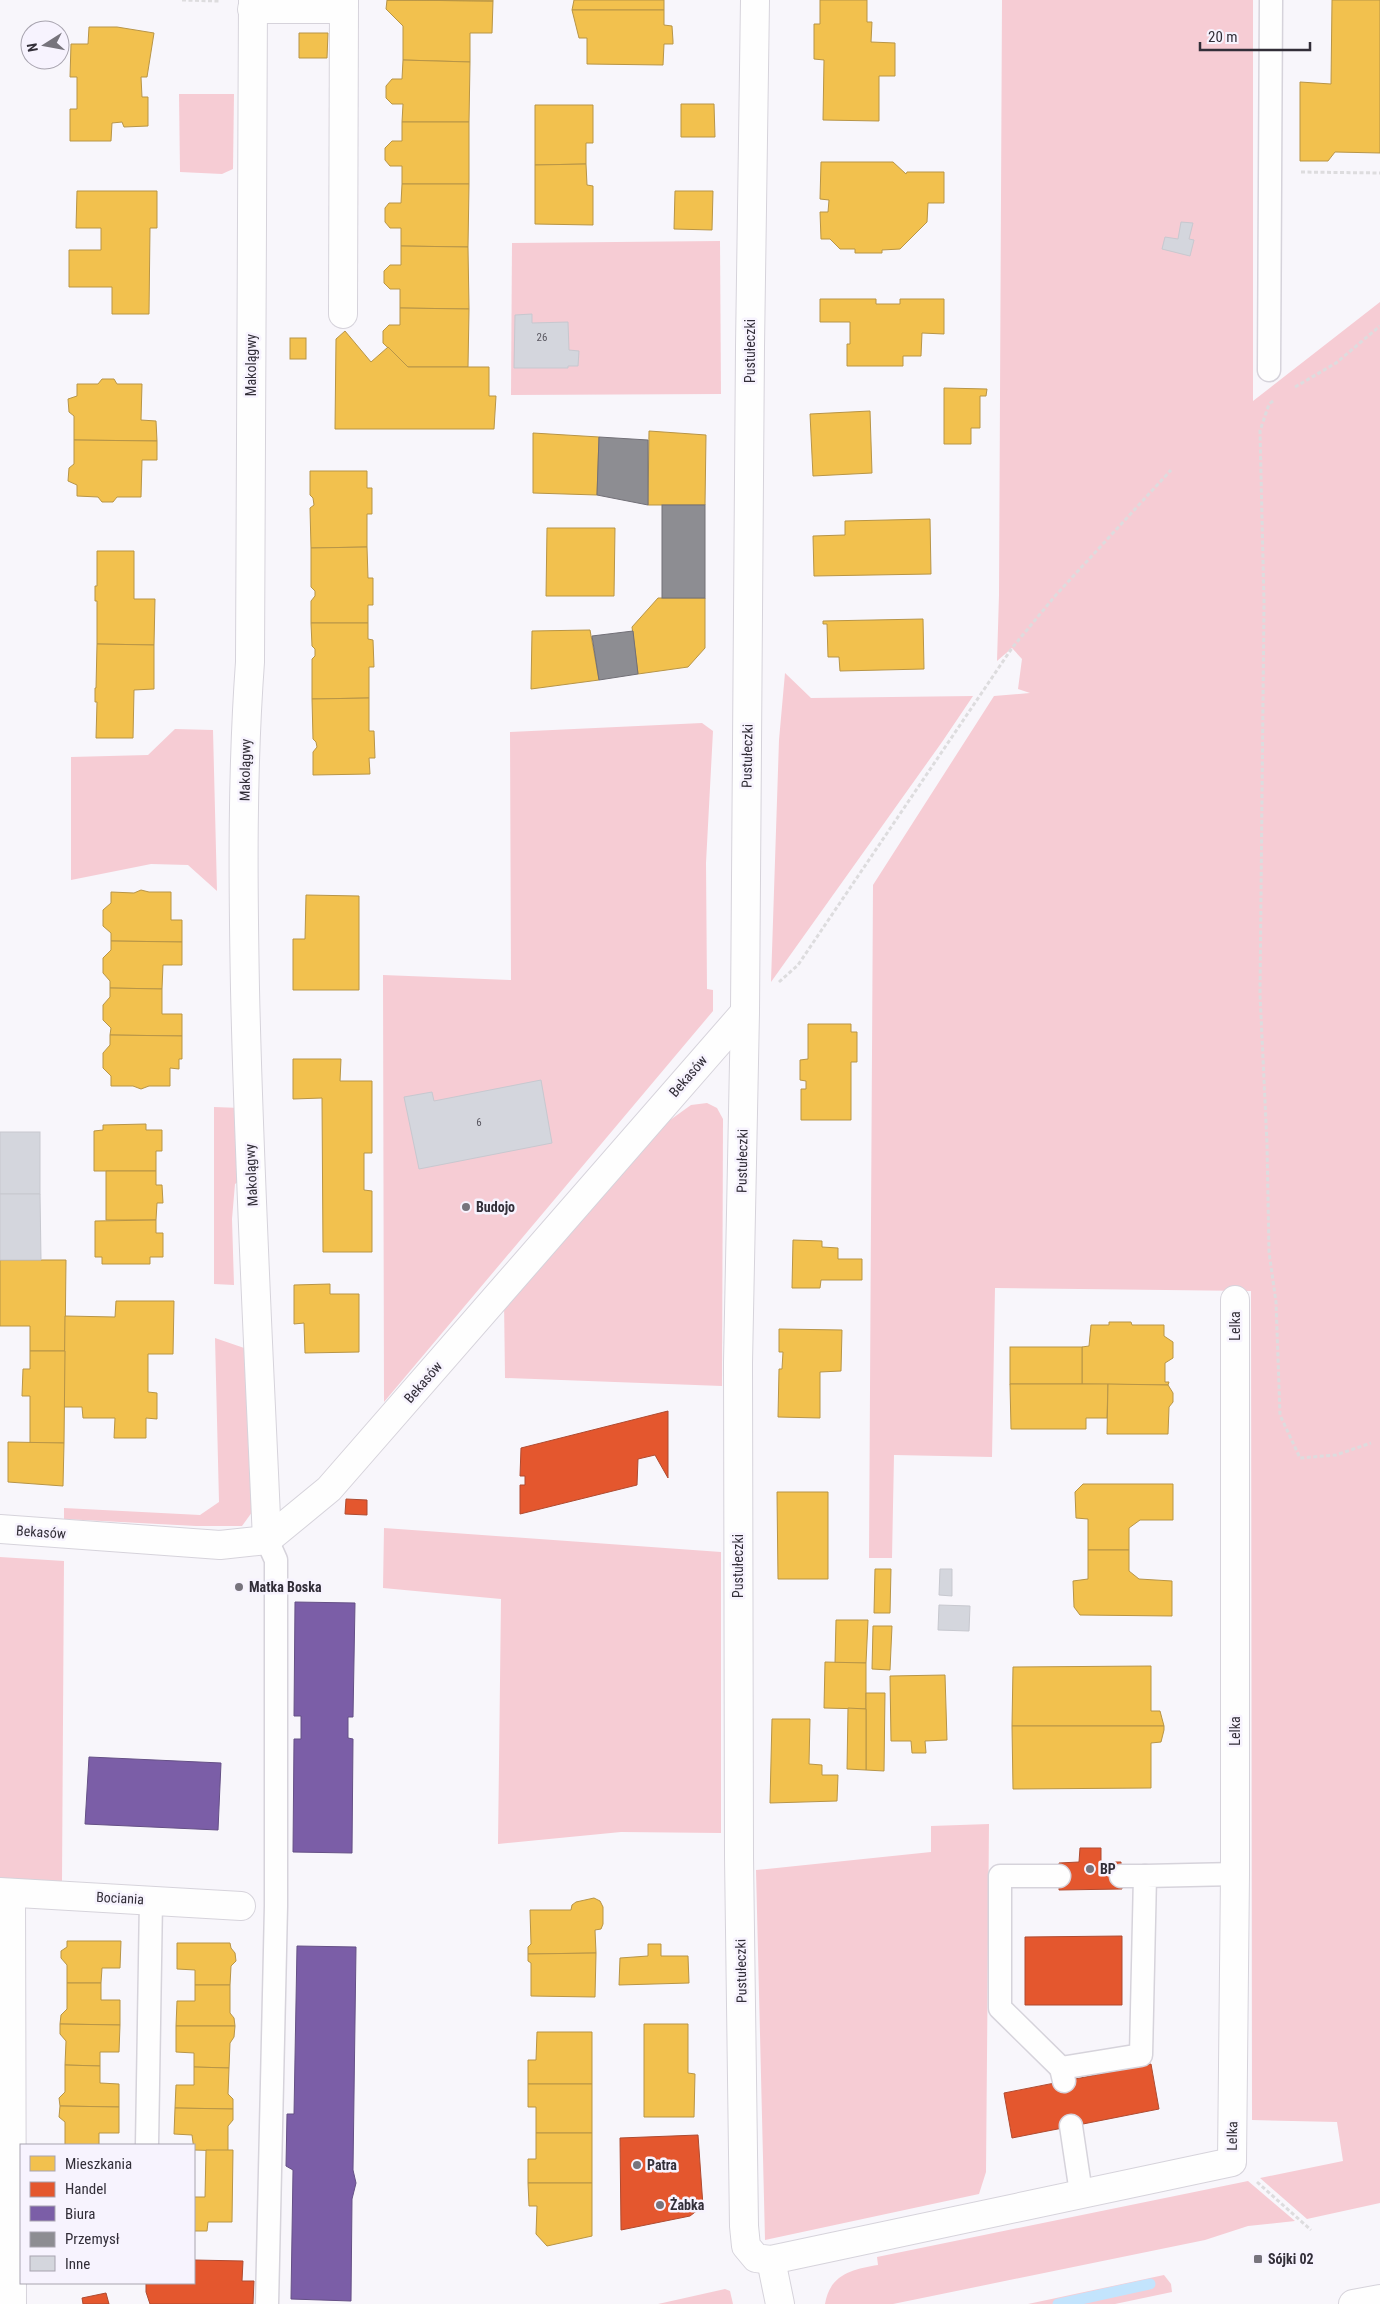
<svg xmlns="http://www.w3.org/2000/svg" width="1380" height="2304" font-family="'Roboto Condensed',sans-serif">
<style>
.green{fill:#f6ccd4}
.homes{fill:#f2c14e;stroke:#b89547}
.shops{fill:#e4572e;stroke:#af4b31}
.offices{fill:#7b5ea7;stroke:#655086}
.industry{fill:#8d8d92;stroke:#727077}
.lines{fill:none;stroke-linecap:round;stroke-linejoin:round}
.stream{stroke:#c3e4fd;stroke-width:11}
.building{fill:#d4d6dd;stroke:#c7c8cf}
.lane-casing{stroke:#d6d3db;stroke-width:25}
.street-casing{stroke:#d6d3db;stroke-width:30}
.primary-casing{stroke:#d6d3db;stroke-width:30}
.path{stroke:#dddcde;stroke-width:3;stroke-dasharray:4 2.5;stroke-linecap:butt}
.lane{stroke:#fefefe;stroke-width:22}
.street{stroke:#fefefe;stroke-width:28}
.primary{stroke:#fefefe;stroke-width:28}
.poi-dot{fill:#77747c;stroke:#f7f3fe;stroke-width:2}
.labels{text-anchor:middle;stroke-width:5;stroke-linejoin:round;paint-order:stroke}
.number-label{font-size:11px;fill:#5a5861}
.street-label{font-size:14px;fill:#322e38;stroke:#f7f3fe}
.poi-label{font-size:14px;font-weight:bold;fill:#322e38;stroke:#f7f3fe;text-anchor:start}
</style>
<rect width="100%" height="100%" fill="#f8f6fb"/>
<g class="green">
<path d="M1002 0H1253V401L1380 302V2203L1307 2219 1260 2178 1343 2161 1337 2122 1252 2120 1251 1291 995 1288 992 1457 894 1455 892 1558H869L873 885 994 696 1030 693 1018 689 1022 659 1012 648 997 661 999 595Z"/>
<path d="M179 94H234L233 169 222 174 180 172Z"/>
<path d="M720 241 721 394 511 395 512 243Z"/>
<path d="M785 673 811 698 973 696 942 742 771 982 779 740Z"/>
<path d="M702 723 713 731 706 863 707 989 713 990V1011L384 1402 383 975 511 980 510 732Z"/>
<path d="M175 729 213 730 217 891 188 865 151 864 71 880V757L148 755Z"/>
<path d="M707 1103 717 1108 723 1119 722 1386 505 1378 504 1301 659 1128 691 1105Z"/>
<path d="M214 1107 241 1108 243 1178 235 1184 232 1219 234 1285 214 1284Z"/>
<path d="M215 1338 250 1350 255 1508 242 1526H196L64 1519V1508L200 1515 219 1502Z"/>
<path d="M384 1528 721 1552V1833L621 1832 498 1844 501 1599 383 1588Z"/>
<path d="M0 1557 64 1561 62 1883 0 1878Z"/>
<path d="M989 1824 986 2172 979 2194 765 2240 756 1870 931 1852V1826Z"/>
<path d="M1248 2181 1295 2221 1248 2226 1205 2240 893 2304H825C830 2274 853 2269 878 2265L877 2257Z"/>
<path d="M1164 2275 1171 2284 1172 2292 1115 2304H1028Z"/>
<path d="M725 2289 730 2291 733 2304H658Z"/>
</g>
<g class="homes">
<path d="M387 0 493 1 492 33H470V62L403 60V26L386 9Z"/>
<path d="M387 0H493V1Z"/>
<path d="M574 0H664V10H572Z"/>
<path d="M820 0H867V22H872L871 42 895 43V76H879V121L823 120 824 60 814 59V24H820Z"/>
<path d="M1332 0H1380V153L1335 152 1328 161H1300V82L1331 84Z"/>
<path d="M572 10H664V25L672 26 673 41V44H664L663 65 587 64V38H579Z"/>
<path d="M89 27H117L154 33 147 77H141L142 97H148V126L124 127 122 122 112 123 111 141H70V109H77V77H70L71 44H88Z"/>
<path d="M299 33H328L327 58H299Z"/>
<path d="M403 60 470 62 469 122H402L403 104H392L386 98V86L392 79H402Z"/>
<path d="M681 104H714L715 137H681Z"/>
<path d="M535 105H593V143H586V164L535 165Z"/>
<path d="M402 122H469V184H402V166H390L385 160V148L392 141H402Z"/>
<path d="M821 162H893L906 174 907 172H944V203H928L927 222 900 249 882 250V253H855V249H840L830 239H821L820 212H828L829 200 820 199Z"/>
<path d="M586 164 587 185 593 186V225L535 224V165Z"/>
<path d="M402 184H469L468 247 401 246V228H390L385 222V208L389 203H401Z"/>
<path d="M77 191H157V228H150L149 314H112V287H69V250H101V228H76Z"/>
<path d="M675 191H713L712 230 674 229Z"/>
<path d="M401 246 468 247 469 309 400 308V289H390L384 283V271L390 265H401Z"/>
<path d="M820 299H876V304H900V299H944V334L922 333 921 356H903V366H847V344H850V322H820Z"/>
<path d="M400 308 469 309 468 367H408L383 343V331L389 325H400Z"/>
<path d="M345 331 371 362 388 347 408 367H489V396H496L494 429H335L336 339Z"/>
<rect x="290" y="338" width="16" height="21"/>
<path d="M102 379H114L117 384H142L141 420 156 421 157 441 74 440V416L69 412 68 399 77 396V384H98Z"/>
<path d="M944 388 987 389 986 396H980V428H971V444H944Z"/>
<path d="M870 411 872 473 813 476 810 414Z"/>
<path d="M649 431 706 435 705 505H648Z"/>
<path d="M533 433 599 437 597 495 533 493Z"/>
<path d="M74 440 157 441V460H142L141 497H117L113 502H102L98 497 77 496V485L68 481 69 468 74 464Z"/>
<path d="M310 471H367V488H372V514H367V547L311 548 310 508 314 505 313 498 310 495Z"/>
<path d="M930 519 931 574 814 576 813 536 845 535V521Z"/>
<path d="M547 528H615L614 596H546Z"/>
<path d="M367 547 368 578H373V605H368V623H311V601L315 596V591L311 587V548Z"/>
<path d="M97 551H134V599H155L154 645 97 644V601H95V586H97Z"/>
<path d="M658 598H705V648L688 667 638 674 632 627Z"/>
<path d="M923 619 924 669 840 671 839 657H828L827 624H823V621Z"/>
<path d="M311 623H368V639L373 640 374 667H369V698L312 699V659L315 656V649L312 646Z"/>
<path d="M590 630 599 680 531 689 532 631Z"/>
<path d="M97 644 154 645V689L134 690 133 738H96L97 702H95V688H96Z"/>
<path d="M369 698V731H374L375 758H369L370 774 313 775V752L317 747 316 742 313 739 312 699Z"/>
<path d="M141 890 149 892H171V920H182V942L111 941V933L103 926V910L111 903V892L134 893Z"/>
<path d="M306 895 359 896V990H293V939H305Z"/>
<path d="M111 941 182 942V965H163L162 989 110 988V981L103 973V958L111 950Z"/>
<path d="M110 988 162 989V1014H182V1036L110 1035 111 1028 103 1020V1005L110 997Z"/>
<path d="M808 1024H851V1032H857V1062H851V1120H801V1089H806V1081L800 1080V1060L808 1059Z"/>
<path d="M110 1035 182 1036V1059H179V1069L170 1068V1086H149L141 1089 133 1086H111V1076L103 1068V1053L110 1045Z"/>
<path d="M293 1059H341L340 1081H372V1153H364V1190L372 1191V1252H323L322 1098 293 1099Z"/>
<path d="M146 1124V1130H162V1151H156V1171H94V1131L103 1130V1125Z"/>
<path d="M106 1171H156V1185H162L163 1203H157L156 1220H106Z"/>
<path d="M156 1220V1233H163V1257H150V1264H102V1257H95V1221Z"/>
<path d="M793 1240 822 1241V1247L838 1248V1259H862V1280H821L820 1288H792Z"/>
<path d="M0 1260H66L65 1351H30V1326H0Z"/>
<path d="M330 1284V1294H359V1352L305 1353 304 1323 294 1324V1285Z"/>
<path d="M116 1301H174L173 1354H148V1392L157 1393V1419L146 1418V1438H114L115 1418H83L82 1407H64L65 1316 115 1317Z"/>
<path d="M1109 1322H1131L1132 1325H1164V1336L1173 1342V1358L1165 1363V1382H1169L1168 1385 1082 1384V1347L1089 1346 1091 1325H1109Z"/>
<path d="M779 1329 842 1330 841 1371 820 1372V1418L778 1417 779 1369H782L783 1352H779Z"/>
<rect x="1010" y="1347" width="72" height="37"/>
<path d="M30 1351H65L64 1443H30V1396H22L23 1369H30Z"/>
<path d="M1010 1384H1108L1107 1418H1086V1429H1011Z"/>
<path d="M1108 1384 1168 1385 1173 1393V1402L1169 1407 1168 1434H1107Z"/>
<path d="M8 1442 64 1443 63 1486 8 1482Z"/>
<path d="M1083 1484H1173V1520H1140L1129 1528V1550H1088V1519L1076 1518 1075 1492Z"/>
<path d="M777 1492H828V1579H778Z"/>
<path d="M1088 1550H1129V1571L1139 1579 1172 1581V1616L1080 1615 1074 1607 1073 1581 1088 1579Z"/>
<path d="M875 1569H891L890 1613H874Z"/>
<path d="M836 1620H868L866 1663H835Z"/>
<path d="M873 1626H892L890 1670 872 1669Z"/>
<path d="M825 1662 866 1663V1709L824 1708Z"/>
<path d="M1151 1666V1711H1160L1164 1726H1012L1013 1667Z"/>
<path d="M945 1675 947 1740 925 1741 926 1753H912L911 1741H891L890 1676Z"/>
<path d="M866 1693H885L884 1771 866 1770Z"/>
<path d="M848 1708 866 1709V1770L847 1769Z"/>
<path d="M772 1719H810L809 1764 822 1765V1775H838L837 1801 770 1803Z"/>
<path d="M1012 1726H1164V1730L1161 1742 1151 1743V1788L1013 1789Z"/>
<path d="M594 1898 600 1901 603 1907V1924L601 1929 595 1930 596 1953 528 1954V1947L531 1944 530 1910H571L572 1905 576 1902Z"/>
<path d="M67 1941H121L120 1968H102L101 1983H67V1965L61 1958V1951L67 1947Z"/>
<path d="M177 1943H230L231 1948 235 1953 236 1961 231 1966 230 1985H195V1970L177 1969Z"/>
<path d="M648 1944H661V1956H688L689 1983 619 1985 620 1958 648 1956Z"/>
<path d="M596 1953 595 1997 531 1996V1963L528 1961V1954Z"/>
<path d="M67 1983H101V2000H120V2025L60 2024 61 2015 67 2009Z"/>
<path d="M195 1985H230V2013L234 2018 235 2026H176L177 2001H195Z"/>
<path d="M60 2024 120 2025 119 2052H100V2066L65 2065 66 2041 60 2034Z"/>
<path d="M644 2024H688V2073L695 2074 694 2117H644Z"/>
<path d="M176 2026H235L234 2037 230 2043 229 2068 194 2067V2053L176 2052Z"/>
<path d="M537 2032H592V2084H528V2060H536Z"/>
<path d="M65 2065 100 2066V2083L119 2084V2107L60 2106 59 2098 65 2092Z"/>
<path d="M194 2067 229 2068 228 2094 233 2099V2109L175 2108 176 2085H194Z"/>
<path d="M528 2084H592V2133H536V2107H528Z"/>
<path d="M60 2106 119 2107V2133H99V2145H65V2122L59 2117Z"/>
<path d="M175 2108 233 2109V2120L228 2126V2151L194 2150 192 2135 174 2134Z"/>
<path d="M536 2133H592V2183H528V2159H536Z"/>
<path d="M206 2150H233L232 2222H208L207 2231H194V2197H205Z"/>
<path d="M528 2183H592V2236L547 2246 536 2234 537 2206H529Z"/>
</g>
<g class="shops">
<path d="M668 1411V1478L655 1455 638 1459 637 1485 520 1514V1485H525V1476H520L521 1448Z"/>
<path d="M346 1499 367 1500V1515L345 1514Z"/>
<path d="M1080 1848H1101V1862H1121L1122 1889 1059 1890V1863L1079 1862Z"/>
<path d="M1122 1936V2005H1025V1937Z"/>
<path d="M1151 2064 1159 2109 1012 2138 1004 2093Z"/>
<path d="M698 2135 703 2206 690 2216 621 2230 620 2138Z"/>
<path d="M194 2260 243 2261 242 2281H254L253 2304H150L146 2292V2283H194Z"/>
<path d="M106 2293 109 2304H83L82 2298Z"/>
</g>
<g class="offices">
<path d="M295 1602 355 1603 353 1717H348V1738L353 1739 352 1853 293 1852 294 1739H301V1716H294Z"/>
<path d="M89 1757 221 1763 218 1830 85 1824Z"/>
<path d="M297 1946 356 1947 353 2170 356 2183 352 2199 351 2301 291 2299 293 2170 286 2166 287 2114H294Z"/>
</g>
<g class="industry">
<path d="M599 437 648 440V505L597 495Z"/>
<rect x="662" y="505" width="43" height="93"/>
<path d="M633 631 638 674 599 680 592 636Z"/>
</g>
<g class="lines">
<path class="stream" d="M1058 2304 1150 2284"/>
</g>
<g class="building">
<path d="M1181 222 1193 223 1189 239 1194 240 1190 256 1162 249 1165 237 1178 239Z"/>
<path d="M532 314V323L568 322 569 350 579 351 578 366H568V368H514L515 315Z"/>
<path d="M541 1080 552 1143 419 1169 404 1097 432 1092 434 1101Z"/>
<rect x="0" y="1132" width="40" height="62"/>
<path d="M0 1194H40L41 1260H0Z"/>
<path d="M940 1569H952V1596L939 1595Z"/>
<path d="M939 1605 970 1606 969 1631 938 1630Z"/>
</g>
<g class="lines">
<g class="lane-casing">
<g id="lane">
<path d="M1269 370 1271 0"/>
<path d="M1059 1876H1000V2008L1061 2068"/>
<path d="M1121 1876H1145"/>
<path d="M1064 2081 1061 2068 1141 2055 1145 1876 1235 1874"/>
<path d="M1071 2126 1081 2193"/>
<path d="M147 2145 151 1900"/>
<path d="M267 2304 276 1906V1560L267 1540"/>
</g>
</g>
<g class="street-casing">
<g id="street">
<path d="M253 0 250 662C242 771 243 880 245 989 249 1173 259 1357 267 1540"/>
<path d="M755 0 750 347 745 1012 738 1363 739 1857 744 2226 746 2246 756 2258 771 2260 1232 2162 1235 1874V1300"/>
<path d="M252 9H343"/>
<path d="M343 314 344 0"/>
<path d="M0 1529 220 1545 267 1540 329 1489 745 1012"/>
<path d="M0 1892 241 1906"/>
<path d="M11 1893 12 2304"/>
<path d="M771 2260 780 2304"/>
</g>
</g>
<g class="primary-casing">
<path id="primary" d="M1353 2304 1380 2299"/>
</g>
<g class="path">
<path d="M182 0 219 1"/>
<path d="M1301 172 1380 173"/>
<path d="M1295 387 1336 363 1380 326"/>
<path d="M1273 401 1269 404 1260 431 1264 603 1260 994 1267 1144 1269 1252 1276 1302 1280 1415 1300 1458 1336 1455 1371 1443"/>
<path d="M779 982 798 965 1012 648 1055 596 1171 470"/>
<path d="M1257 2182 1311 2230"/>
</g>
<use href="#lane" class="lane"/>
<use href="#street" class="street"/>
<use href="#primary" class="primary"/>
</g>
<g class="poi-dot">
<circle cx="466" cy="1207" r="5"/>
<circle cx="239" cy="1587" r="5"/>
<circle cx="1090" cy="1869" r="5"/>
<circle cx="637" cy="2165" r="5"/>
<circle cx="660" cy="2205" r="5"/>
<rect x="1253" y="2254" width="10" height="10" rx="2.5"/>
</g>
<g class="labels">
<g class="number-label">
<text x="542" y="341">26</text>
<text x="479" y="1126">6</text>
</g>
<g class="street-label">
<text transform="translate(750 351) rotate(-90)" y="5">Pustułeczki</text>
<text transform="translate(251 365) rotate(-90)" y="5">Makolągwy</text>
<text transform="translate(747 756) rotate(-89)" y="5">Pustułeczki</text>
<text transform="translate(245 770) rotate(-89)" y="5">Makolągwy</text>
<text transform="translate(688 1076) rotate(-49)" y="5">Bekasów</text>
<text transform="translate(742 1161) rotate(-89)" y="5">Pustułeczki</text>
<text transform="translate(251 1175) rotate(-93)" y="5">Makolągwy</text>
<text transform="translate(1235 1326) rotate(-90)" y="5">Lelka</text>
<text transform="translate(423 1382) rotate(-49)" y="5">Bekasów</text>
<text transform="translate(41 1532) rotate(4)" y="5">Bekasów</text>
<text transform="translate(738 1566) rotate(-90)" y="5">Pustułeczki</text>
<text transform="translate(1235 1731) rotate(-90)" y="5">Lelka</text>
<text transform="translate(120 1898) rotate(3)" y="5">Bociania</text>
<text transform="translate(741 1971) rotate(-91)" y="5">Pustułeczki</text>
<text transform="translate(1232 2136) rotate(-89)" y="5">Lelka</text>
</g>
<g class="poi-label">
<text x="476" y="1212">Budojo</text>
<text x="249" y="1592">Matka Boska</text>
<text x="1100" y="1874">BP</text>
<text x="647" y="2170">Patra</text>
<text x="670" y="2210">Żabka</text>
<text x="1268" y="2264">Sójki 02</text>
</g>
</g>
<rect x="20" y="2144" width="175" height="140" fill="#f7f3fe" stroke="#a8a4af"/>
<rect x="30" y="2156" width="25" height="15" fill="#f2c14e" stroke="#a8a4af"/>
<text x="65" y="2169" font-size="15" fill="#322e38">Mieszkania</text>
<rect x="30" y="2182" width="25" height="15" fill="#e4572e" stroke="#a8a4af"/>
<text x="65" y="2194" font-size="15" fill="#322e38">Handel</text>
<rect x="30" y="2206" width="25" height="15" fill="#7b5ea7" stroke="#a8a4af"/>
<text x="65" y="2219" font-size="15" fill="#322e38">Biura</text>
<rect x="30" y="2232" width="25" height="15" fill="#8d8d92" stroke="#a8a4af"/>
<text x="65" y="2244" font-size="15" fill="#322e38">Przemysł</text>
<rect x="30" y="2256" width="25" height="15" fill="#d4d6dd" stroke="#a8a4af"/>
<text x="65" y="2269" font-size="15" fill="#322e38">Inne</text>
<g transform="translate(45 45) rotate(259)"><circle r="24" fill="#f7f3fe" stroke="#a8a4af"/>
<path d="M0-4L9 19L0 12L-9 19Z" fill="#77747c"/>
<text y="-8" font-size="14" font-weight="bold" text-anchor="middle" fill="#322e38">N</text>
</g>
<path d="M1200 42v8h110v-8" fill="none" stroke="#322e38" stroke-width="2.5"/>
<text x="1208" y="42" font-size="15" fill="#322e38" stroke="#f7f3fe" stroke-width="4" paint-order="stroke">20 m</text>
</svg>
